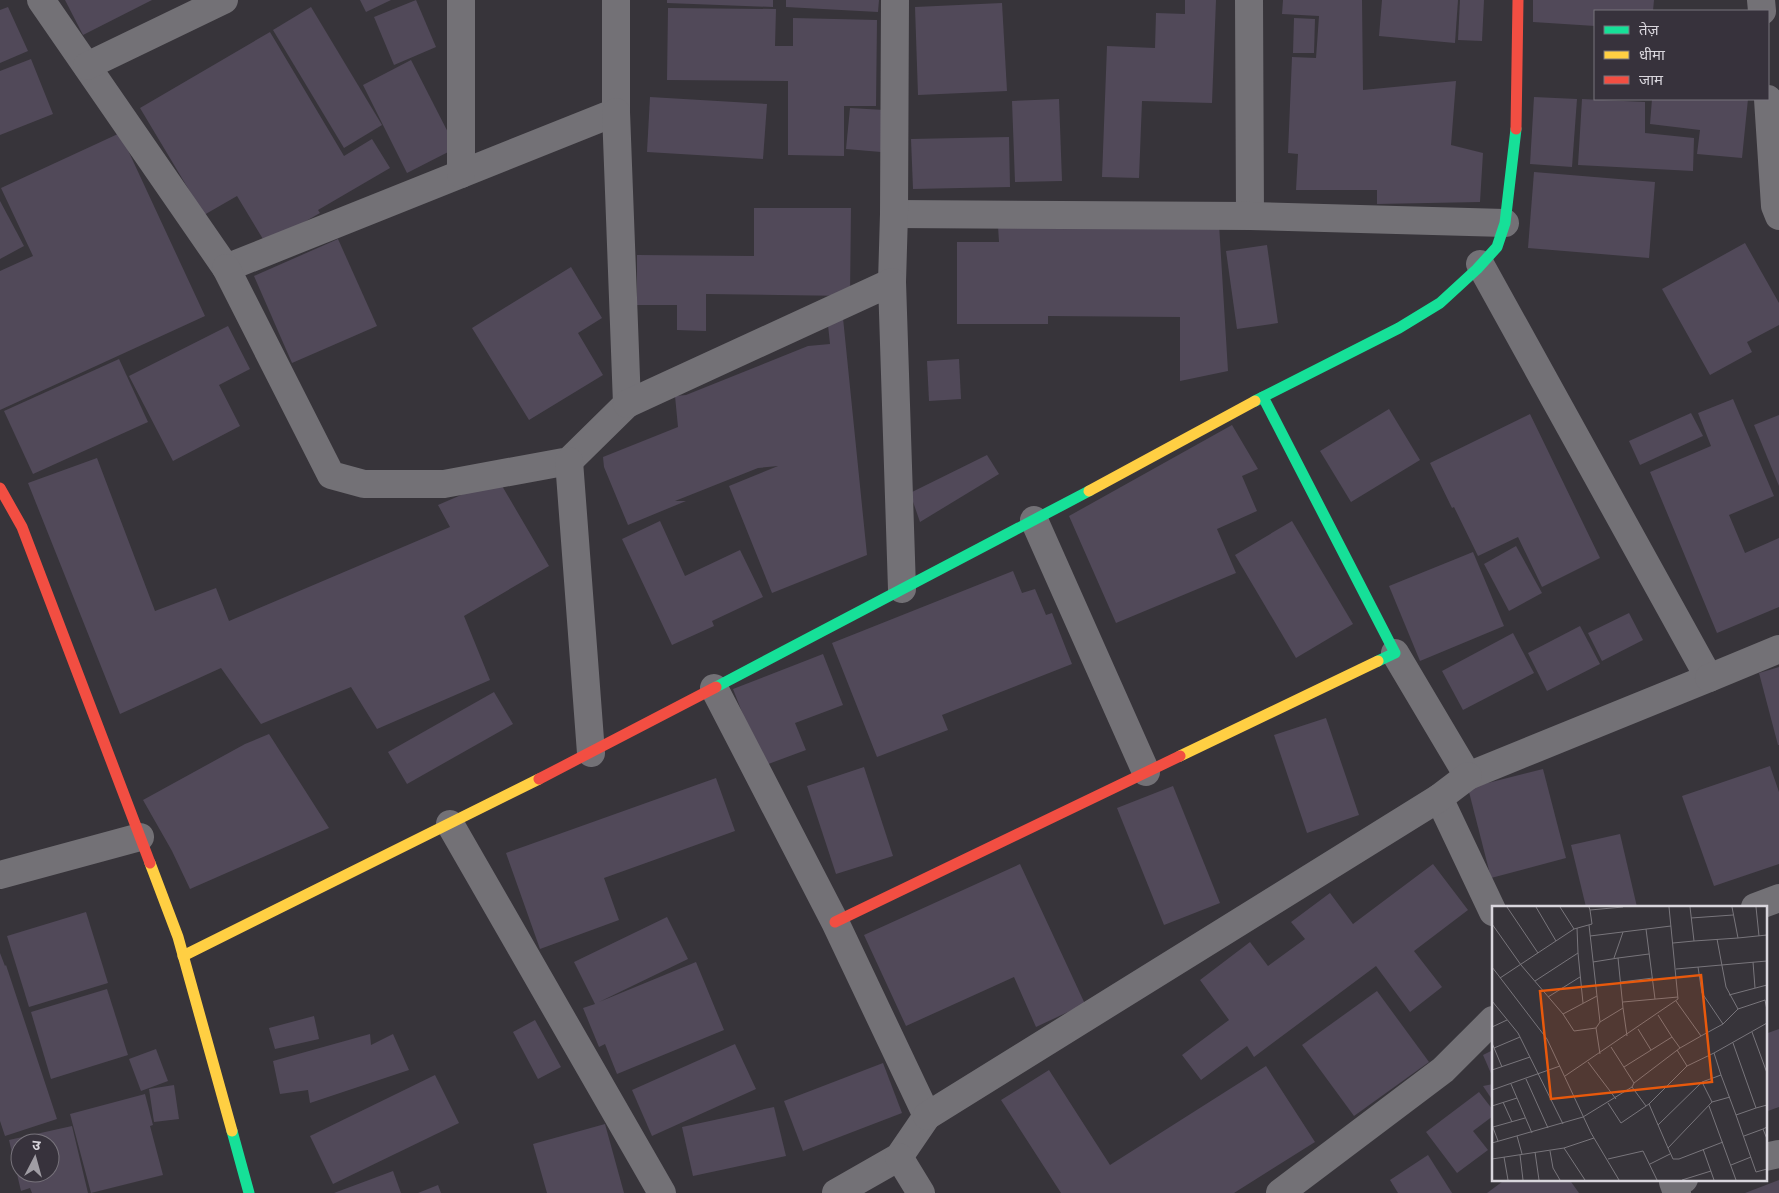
<svg xmlns="http://www.w3.org/2000/svg" width="1779" height="1193" font-family="'Roboto Serif','Noto Sans Devanagari',serif">
<style>
.building{fill:#514959;fill-rule:evenodd}
.lines{fill:none;stroke-linecap:round;stroke-linejoin:round}
.street{stroke:#737176;stroke-width:28}
.fast{stroke:#16e098;stroke-width:11}
.slow{stroke:#ffcf43;stroke-width:11}
.jam{stroke:#f24e42;stroke-width:11}
.inset-road{fill:none;stroke:#78757b;stroke-width:1}
.view{fill:#e8590c;fill-opacity:0.15;stroke:#e8590c;stroke-width:2.5}
.inset-edge{fill:none;stroke:#d9d6dd;stroke-width:2.5}
</style>
<rect width="100%" height="100%" fill="#37343a"/>
<g class="building">
<path d="M65 0H152L83 35Z"/>
<path d="M360 0H391L366 12Z"/>
<path d="M416 0 436 47 394 65 374 17Z"/>
<path d="M667 0H773V7L667 3Z"/>
<path d="M786 0H879L878 12 786 7Z"/>
<path d="M1185 0H1216L1212 103 1142 101 1139 178 1102 177 1107 46 1155 48 1156 13 1185 14Z"/>
<path d="M1283 0H1362L1363 90 1456 81 1451 145 1483 153 1480 202 1377 204V190H1296L1298 154 1288 153 1292 57 1316 58 1319 16 1282 14Z"/>
<path d="M1382 0H1458L1455 43 1379 36Z"/>
<path d="M1460 0H1484L1482 41 1458 40Z"/>
<path d="M1533 0H1654L1653 11H1595V26L1533 22Z"/>
<path d="M1002 3 1007 91 918 95 915 7Z"/>
<path d="M8 7 28 51 0 63V10Z"/>
<path d="M311 7 382 125 344 148 273 30Z"/>
<path d="M668 8 776 9 775 46H793V18L877 20 876 106H844V156L788 155V81L667 80Z"/>
<path d="M1294 18 1315 19 1314 53H1293Z"/>
<path d="M270 32 344 156 372 139 390 168 318 210 320 213 266 244 237 196 204 215 140 108Z"/>
<path d="M31 59 53 114 0 135V71Z"/>
<path d="M411 60 456 148 407 173 363 85Z"/>
<path d="M650 97 767 104 763 159 647 152Z"/>
<path d="M1534 97 1577 99 1572 167 1530 164Z"/>
<path d="M1059 99 1062 181 1015 182 1012 101Z"/>
<path d="M1582 99 1645 102V133L1694 138 1693 171 1578 165Z"/>
<path d="M1652 99H1748L1742 158 1697 154 1700 130 1650 124Z"/>
<path d="M850 108 884 110 881 152 846 149Z"/>
<path d="M120 133 205 316 0 410V271L33 256 1 188Z"/>
<path d="M1009 137 1010 187 913 189 911 139Z"/>
<path d="M1534 172 1655 182 1649 258 1528 248Z"/>
<path d="M0 201 24 246 0 259Z"/>
<path d="M754 208H851L850 296 706 294V331L677 330V305H637V255L754 256Z"/>
<path d="M1219 224 1228 371 1180 381V317L1048 316V324H957V242H999L998 226Z"/>
<path d="M338 239 377 326 292 363 254 276Z"/>
<path d="M1745 243 1779 303V325L1747 342 1752 352 1710 375 1662 289Z"/>
<path d="M1267 245 1278 323 1237 329 1226 251Z"/>
<path d="M571 267 602 318 578 333 603 375 529 420 472 328Z"/>
<path d="M843 318 867 555 772 593 729 486 778 466 758 468 675 501H686L628 525 604 467 603 457 678 427 675 396 686 395 808 346 830 344 828 325Z"/>
<path d="M228 326 250 369 219 385 240 426 173 461 129 376Z"/>
<path d="M119 359 148 422 33 474 4 411Z"/>
<path d="M959 359 961 399 929 401 927 361Z"/>
<path d="M1733 399 1774 496 1729 515 1745 553 1779 538V607L1717 633 1650 472 1711 446 1698 413Z"/>
<path d="M1389 409 1420 460 1351 502 1320 451Z"/>
<path d="M1691 413 1703 436 1640 465 1629 441Z"/>
<path d="M1530 414 1600 558 1542 587 1518 537 1478 556 1454 507 1452 508 1430 463Z"/>
<path d="M1779 415V486L1754 425Z"/>
<path d="M1232 425 1258 469 1242 476 1257 511 1217 529 1236 573 1116 623 1069 516Z"/>
<path d="M987 455 999 474 920 522 910 493Z"/>
<path d="M97 458 155 611 216 588 229 621 450 527 438 505 498 479 549 566 464 616 490 680 377 729 351 687 261 724 221 668 120 714 28 483Z"/>
<path d="M660 521 685 576 740 550 763 597 712 621 714 626 672 645 622 539Z"/>
<path d="M1292 521 1353 624 1296 658 1235 555Z"/>
<path d="M1516 546 1542 593 1509 611 1484 564Z"/>
<path d="M1473 552 1504 626 1420 661 1389 586Z"/>
<path d="M1013 571 1022 593 1035 589 1046 615 1052 613 1072 664 942 715 948 730 877 757 832 643Z"/>
<path d="M1629 613 1643 640 1602 661 1588 633Z"/>
<path d="M1580 626 1600 664 1547 691 1528 653Z"/>
<path d="M1513 633 1534 673 1463 710 1442 671Z"/>
<path d="M823 654 843 705 795 723 806 750 763 766 733 689Z"/>
<path d="M1779 667V745H1778L1759 673Z"/>
<path d="M494 692 513 724 407 784 388 752Z"/>
<path d="M1326 718 1359 815 1307 833 1274 735Z"/>
<path d="M269 734 329 828 190 889 172 851 143 800 245 744Z"/>
<path d="M1770 766 1779 792V864L1714 886 1682 796Z"/>
<path d="M864 767 893 856 836 874 807 786Z"/>
<path d="M1543 769 1566 858 1491 878 1468 788Z"/>
<path d="M716 778 735 831 604 878 619 920 540 949 506 853Z"/>
<path d="M1173 786 1220 903 1164 925 1117 808Z"/>
<path d="M1620 834 1637 907H1586L1571 845Z"/>
<path d="M1020 864 1085 1004 1036 1027 1014 977 906 1026 864 935Z"/>
<path d="M1433 864 1468 910 1414 951 1442 987 1410 1012 1376 966 1254 1057 1247 1046 1201 1080 1182 1055 1229 1020 1200 980 1250 942 1268 966 1305 939 1291 922 1330 893 1353 924Z"/>
<path d="M86 912 108 983 29 1007 7 936Z"/>
<path d="M667 917 688 959 599 1002 696 962 724 1030 617 1074 605 1044 599 1047 583 1008 595 1004 574 962Z"/>
<path d="M0 953 5 966 6 965 57 1119 5 1136 0 1121Z"/>
<path d="M107 989 128 1055 51 1079 31 1012Z"/>
<path d="M1377 991 1429 1062 1354 1116 1302 1045Z"/>
<path d="M314 1016 319 1039 275 1049 269 1028Z"/>
<path d="M535 1020 561 1067 538 1079 513 1032Z"/>
<path d="M1779 1029V1107L1765 1112V1034Z"/>
<path d="M370 1034 371 1045 393 1034 409 1070 310 1103 308 1090 280 1094 273 1061Z"/>
<path d="M735 1044 756 1089 652 1136 632 1090Z"/>
<path d="M156 1049 168 1081 141 1091 129 1059Z"/>
<path d="M1493 1050V1078L1483 1055Z"/>
<path d="M883 1063 902 1113 803 1151 784 1101Z"/>
<path d="M1266 1066 1315 1142 1234 1193H1061L1001 1100 1049 1070 1110 1165Z"/>
<path d="M435 1075 459 1123 333 1184 310 1136Z"/>
<path d="M1493 1084V1101L1483 1086Z"/>
<path d="M174 1085 179 1119 154 1122 149 1089Z"/>
<path d="M1479 1092 1493 1110V1116L1473 1131 1488 1150 1457 1173 1426 1132Z"/>
<path d="M145 1094 153 1125 150 1126 163 1175 91 1193 70 1114Z"/>
<path d="M774 1107 786 1156 693 1176 682 1127Z"/>
<path d="M605 1124 624 1193H547L533 1144Z"/>
<path d="M72 1126 88 1193H32L30 1188 21 1191 9 1140ZM20 1143H50V1173H20Z"/>
<path d="M1428 1155 1452 1193H1398L1390 1180Z"/>
<path d="M393 1171 401 1193H334Z"/>
<path d="M1506 1179H1569L1579 1193H1487Z"/>
<path d="M1779 1180V1193H1745Z"/>
<path d="M438 1185 441 1193H418Z"/>
</g>
<g class="lines">
<g class="street">
<path d="M41 0 226 268 616 112V0"/>
<path d="M461 0V174"/>
<path d="M1249 0 1250 216"/>
<path d="M1761 0 1762 11"/>
<path d="M87 66 224 0"/>
<path d="M1768 99 1775 206 1779 216"/>
<path d="M894 214 1250 216 1505 223"/>
<path d="M226 268 331 475 364 484H444L569 461 627 404 616 112"/>
<path d="M892 282 894 214 895 0"/>
<path d="M627 404 892 282 902 589"/>
<path d="M569 461 591 753"/>
<path d="M1034 520 1146 772"/>
<path d="M1395 653 1468 776 1709 678 1480 264"/>
<path d="M1709 678 1779 649"/>
<path d="M714 688 835 922 927 1116 899 1157 836 1193"/>
<path d="M1439 798 1493 912"/>
<path d="M450 824 662 1193"/>
<path d="M0 875 140 837"/>
<path d="M1755 907 1779 898"/>
<path d="M927 1116 1439 798 1468 776"/>
<path d="M899 1157 921 1193"/>
<path d="M1765 1157 1779 1154"/>
<path d="M1280 1193 1443 1070 1493 1020"/>
<path d="M1677 1193 1673 1182 1684 1179"/>
</g>
<g class="fast">
<path d="M1263 397 1395 653 1378 661"/>
<path d="M1255 401 1399 328 1440 303 1477 269 1497 247 1505 223 1516 129"/>
<path d="M716 687 1089 491"/>
<path d="M232 1131 249 1193"/>
</g>
<g class="slow">
<path d="M1089 491 1255 401"/>
<path d="M1180 756 1378 661"/>
<path d="M150 863 178 937 232 1131"/>
<path d="M183 956 539 779"/>
</g>
<g class="jam">
<path d="M1516 129 1518 0"/>
<path d="M0 488 22 527 150 863"/>
<path d="M539 779 716 687"/>
<path d="M835 922 1180 756"/>
</g>
</g>
<g transform="translate(1492 906)">
<rect width="275" height="275" fill="#37343a"/>
<path class="inset-road" d="M15 1 46 47M44 1 64 35M68 1 82 23M97 1 98 4 131 1M240 1 246 32 275 29M264 1 267 30M199 12 241 9M0 18 29 59 71 108 105 90 97 19M154 23 163 93M98 30 179 20M225 33 234 81 246 103 231 118M202 35 246 32M181 37 202 35 198 1M86 47 91 97M122 52 131 26M126 52 157 48M101 56 126 52 131 102M261 56 263 82M0 61 55 133 99 227 127 274M206 61 210 87 231 118 209 130M184 63 275 55M8 72 82 23 100 18 98 4M43 75 86 47 85 22M129 76 161 72M237 89 275 79M56 91 88 71M0 95 26 127 71 218M131 96 186 91M246 103 273 94 275 104M71 108 82 125 104 122 108 116 105 90M108 116 131 102 135 130M0 121 15 114M104 122 108 148M146 123 159 144M260 126 275 167M180 131 188 142 209 130 184 95M0 137 10 161M241 137 264 202 275 199M2 142 28 131M185 144 195 160M96 156 124 193M132 161 180 131 166 109M0 164 38 151M229 169 244 209 264 202M73 170 186 93 177 1M34 173 56 222M142 177 188 142M19 178 40 227M140 181 154 200M0 184 68 160M11 196 20 216M220 196 238 191M116 197 129 217 157 198 176 242 220 196 210 176 229 169 222 147 275 117M157 198 195 160 222 147M0 200 25 192M217 200 244 274M244 209 264 266 275 263M0 219 6 235M166 219 210 176M1 221 33 212M275 221 271 223 275 233M25 230 30 248M252 230 271 223M0 237 91 211 140 181 142 177 119 141M72 242 93 274M176 242 181 253H187L231 236M211 243 222 274M58 245 61 262 68 274M43 246 47 274M28 249 31 274M12 251 16 274M0 253 72 242 102 232M116 253 151 245 165 274M158 258 178 248M239 259 259 251M190 274 219 265"/>
<path class="view" d="M209 69 220 176 59 193 48 85Z"/>
<rect width="275" height="275" class="inset-edge"/>
</g>
<rect x="1594" y="10" width="175" height="90" fill="#37323c" stroke="#78747c"/>
<rect x="1604" y="26" width="25" height="8" fill="#16e098" stroke="#78747c"/>
<text x="1639" y="35" font-size="15" fill="#d9d6dd">तेज़</text>
<rect x="1604" y="51" width="25" height="8" fill="#ffcf43" stroke="#78747c"/>
<text x="1639" y="60" font-size="15" fill="#d9d6dd">धीमा</text>
<rect x="1604" y="76" width="25" height="8" fill="#f24e42" stroke="#78747c"/>
<text x="1639" y="85" font-size="15" fill="#d9d6dd">जाम</text>
<g transform="translate(35 1158) rotate(6)"><circle r="24" fill="#37323c" stroke="#78747c"/>
<path d="M0-4L9 19L0 12L-9 19Z" fill="#a09da4"/>
<text y="-8" font-size="14" font-weight="bold" text-anchor="middle" fill="#d9d6dd">उ</text>
</g>
</svg>
